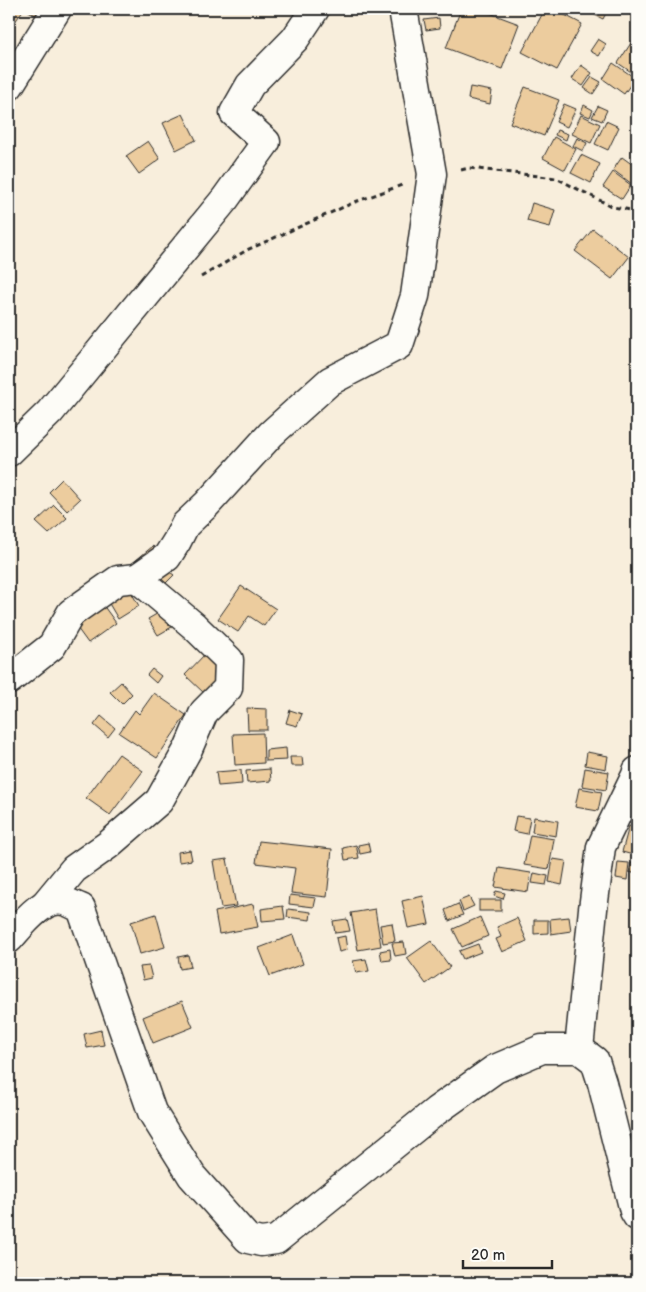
<svg xmlns="http://www.w3.org/2000/svg" width="646" height="1292" font-family="'Balsamiq Sans',sans-serif">
<style>
.building{fill:#eccc9e;stroke:#2b2b2b}
.lines{fill:none;stroke-linecap:round;stroke-linejoin:round}
.minor-casing{stroke:#2b2b2b;stroke-width:31}
.path{stroke:#2b2b2b;stroke-width:3;stroke-dasharray:5 4;stroke-linecap:butt}
.minor{stroke:#fdfcf7;stroke-width:28}
</style>
<rect width="100%" height="100%" fill="#f8eedc"/>
<filter id="ink" filterUnits="userSpaceOnUse"><feTurbulence type="fractalNoise" baseFrequency=".02" numOctaves="2"/><feDisplacementMap in="SourceGraphic" scale="10" xChannelSelector="R" yChannelSelector="G"/><feConvolveMatrix kernelMatrix="1 2 1 2 8 2 1 2 1" color-interpolation-filters="sRGB"/></filter>
<g filter="url(#ink)">
<g class="building">
<path d="M9 9H20L23 10 15 22 9 17Z"/>
<path d="M25 9H42L37 16Z"/>
<path d="M461 9H479L519 24 502 69 446 48Z"/>
<path d="M545 9H553L582 24 557 70 522 52Z"/>
<path d="M588 9H608L603 19 587 11Z"/>
<path d="M439 18 440 28 426 30 424 20Z"/>
<path d="M598 39 606 44 599 56 590 51Z"/>
<path d="M633 40 637 43V70L634 74 618 63Z"/>
<path d="M613 63 635 78 624 94 603 79Z"/>
<path d="M581 65 592 73 583 86 572 79Z"/>
<path d="M592 77 601 82 593 94 584 88Z"/>
<path d="M470 87 492 91 490 104 468 99Z"/>
<path d="M525 87 559 100 544 136 510 123Z"/>
<path d="M564 104 576 109 567 127 556 122Z"/>
<path d="M584 105 593 110 590 117 580 113Z"/>
<path d="M598 106 607 110 602 121 592 117Z"/>
<path d="M183 114 196 140 176 150 163 123Z"/>
<path d="M581 115 600 124 591 143 572 134Z"/>
<path d="M606 121 619 127 608 150 595 144Z"/>
<path d="M557 130 568 134 566 140 555 135Z"/>
<path d="M554 137 576 149 565 170 543 158Z"/>
<path d="M577 138 587 143 583 151 573 146Z"/>
<path d="M148 141 160 159 139 174 126 156Z"/>
<path d="M581 155 600 164 591 183 571 173Z"/>
<path d="M622 157 637 168V177L632 184 613 170Z"/>
<path d="M613 172 631 185 622 199 603 187Z"/>
<path d="M532 203 555 210 550 227 527 221Z"/>
<path d="M593 229 629 257 612 279 575 251Z"/>
<path d="M62 479 80 499 67 511 49 492Z"/>
<path d="M54 505 67 518 49 534 36 522Z"/>
<path d="M153 546 161 556 144 571 135 561Z"/>
<path d="M167 570 174 575 164 585 159 580Z"/>
<path d="M126 583 139 606 118 619 104 595Z"/>
<path d="M241 586 276 609 264 626 249 616 238 632 218 619Z"/>
<path d="M100 601 116 623 88 643 72 621Z"/>
<path d="M167 608 177 624 158 635 148 619Z"/>
<path d="M206 653 226 672 205 694 185 675Z"/>
<path d="M152 669 161 676 156 683 147 675Z"/>
<path d="M121 682 132 694 122 704 110 692Z"/>
<path d="M154 693 186 715 157 758 119 733 135 710 139 714Z"/>
<path d="M247 708 267 709V730H248Z"/>
<path d="M290 710 302 714 297 726 286 723Z"/>
<path d="M101 716 115 728 108 737 94 725Z"/>
<path d="M263 733 264 763 235 765 233 734Z"/>
<path d="M286 748 287 760 266 761V750Z"/>
<path d="M587 752 608 756 606 769 585 765Z"/>
<path d="M119 754 143 771 110 815 86 798Z"/>
<path d="M290 757H302L303 766H291Z"/>
<path d="M585 768 609 772 606 790 582 786Z"/>
<path d="M270 769 271 781 247 783 246 771Z"/>
<path d="M241 770 242 784 218 786 216 772Z"/>
<path d="M579 788 602 792 598 811 575 807Z"/>
<path d="M516 816 530 818 527 834 513 831Z"/>
<path d="M534 817 558 821 556 836 532 832Z"/>
<path d="M629 826 637 828V856L622 852Z"/>
<path d="M530 835 554 839 549 869 524 865Z"/>
<path d="M259 841 332 849 327 897 291 893 295 868 256 863Z"/>
<path d="M368 843 370 852 360 854 358 845Z"/>
<path d="M356 845 359 858 345 860 343 848Z"/>
<path d="M190 850 192 860 179 862 178 852Z"/>
<path d="M227 859 236 906 221 908 213 861Z"/>
<path d="M553 859 566 861 562 885 549 882Z"/>
<path d="M618 862 629 863 627 880 616 878Z"/>
<path d="M631 863 637 864V874L629 872Z"/>
<path d="M499 868 531 873 528 892 495 887Z"/>
<path d="M534 873 548 876 546 885 532 883Z"/>
<path d="M496 891 505 893 503 899 494 896Z"/>
<path d="M290 895 316 898 314 907 289 904Z"/>
<path d="M423 896 429 924 408 928 402 901Z"/>
<path d="M469 897 474 906 463 911 459 901Z"/>
<rect x="479" y="900" width="22" height="11"/>
<path d="M253 904 258 927 219 934 215 912Z"/>
<path d="M458 904 463 915 449 921 445 910Z"/>
<path d="M283 906 285 919 262 921 261 909Z"/>
<path d="M288 909 311 912 310 920 287 917Z"/>
<path d="M375 909 381 946 358 950 351 913Z"/>
<path d="M156 914 165 947 140 954 131 922Z"/>
<path d="M480 917 488 936 462 947 453 929Z"/>
<path d="M569 917 571 931 551 934 550 919Z"/>
<path d="M517 918 527 941 502 952 496 939 501 937 497 927Z"/>
<path d="M347 919 350 931 335 933 333 921Z"/>
<path d="M534 920H548V933L534 934Z"/>
<path d="M392 923 395 941 383 943 380 925Z"/>
<path d="M293 935 303 964 270 976 259 948Z"/>
<path d="M345 936 347 950 339 952 336 938Z"/>
<path d="M431 941 450 967 426 984 407 958Z"/>
<path d="M404 942 406 954 395 956 392 943Z"/>
<path d="M478 944 481 952 463 959 459 951Z"/>
<path d="M390 949 391 960 382 961 380 951Z"/>
<path d="M188 955 191 967 180 969 178 957Z"/>
<path d="M366 959 369 971 356 973 353 961Z"/>
<path d="M149 966 152 978 143 980 140 967Z"/>
<path d="M182 1001 193 1027 153 1043 143 1017Z"/>
<path d="M101 1030 104 1045 87 1048 84 1034Z"/>
</g>
<g class="lines">
<g class="minor-casing">
<g id="minor">
<path d="M9 86 57 9"/>
<path d="M9 452 50 412 225 199 266 142 234 113 250 85 295 39 315 9"/>
<path d="M9 680 52 646 71 613 118 580 137 578 167 557 177 541 185 525 207 504 271 434 330 381 399 345 415 296 432 174 403 9"/>
<path d="M46 903 74 869 108 845 159 801 188 749 204 712 228 688 229 660 194 626 137 578"/>
<path d="M9 939C22 925 42 897 63 901 69 902 75 906 81 908L152 1112 192 1176 248 1239 261 1242 276 1240 436 1111 495 1069 542 1049H579L595 1061 602 1083 634 1211 637 1216"/>
<path d="M579 1049 593 909 601 847 636 775 637 771"/>
</g>
</g>
<g class="path">
<path d="M461 170 469 168 556 178 613 207 637 211"/>
<path d="M201 277 247 250 355 202 402 185"/>
</g>
<use href="#minor" class="minor"/>
</g>
</g>
<rect width="646" height="1292" fill="none" stroke="#fdfcf7" stroke-width="30"/>
<rect x="15" y="15" width="616" height="1262" fill="none" stroke="#2b2b2b" stroke-width="2" filter="url(#ink)"/>
<path d="M463 1260v8h89v-8" fill="none" stroke="#2b2b2b" stroke-width="2.5"/>
<text x="471" y="1260" font-size="15" fill="#2b2b2b" stroke="#fdfcf7" stroke-width="4" paint-order="stroke">20 m</text>
</svg>
